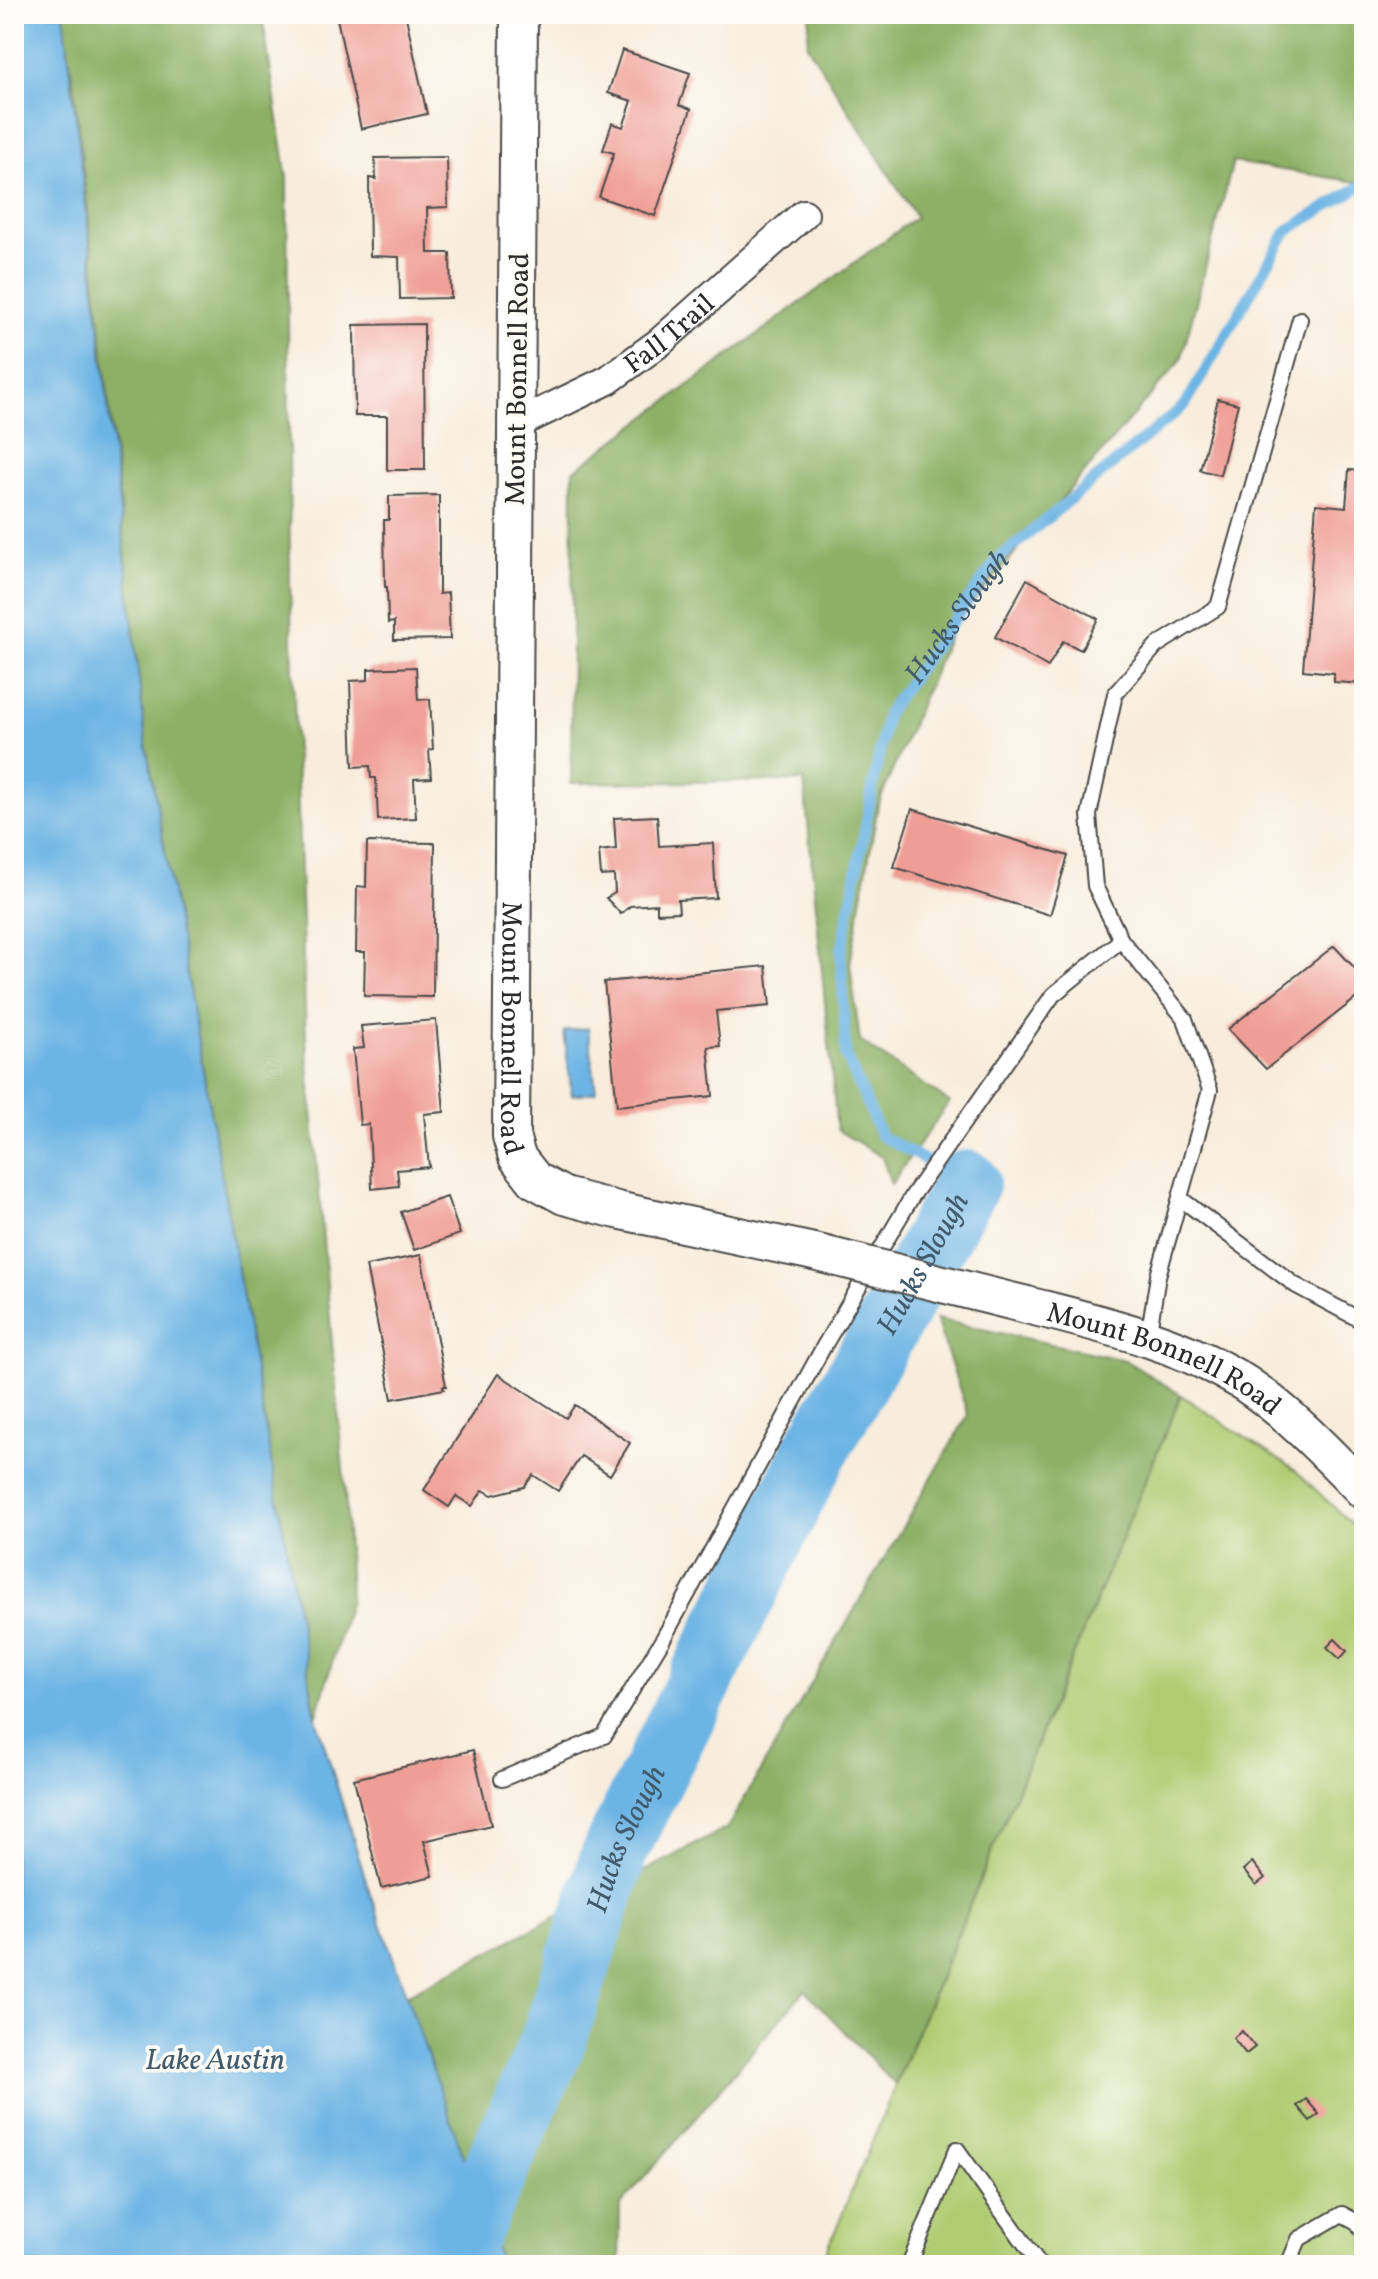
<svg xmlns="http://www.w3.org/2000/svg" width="1378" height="2279" font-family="Vollkorn,serif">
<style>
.green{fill:#b0cc73;stroke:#6e7c4f;stroke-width:2}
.forest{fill:#8cb065;stroke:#5c6e48;stroke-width:2}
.water{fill:#6cb4e4;stroke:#4c7088;stroke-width:2}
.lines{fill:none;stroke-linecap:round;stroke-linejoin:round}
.stream{stroke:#6cb4e4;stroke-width:11}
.river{stroke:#6cb4e4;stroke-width:66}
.building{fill:#ef9e95}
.service-casing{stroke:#4a4846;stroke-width:18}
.minor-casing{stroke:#4a4846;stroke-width:32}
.tertiary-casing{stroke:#4a4846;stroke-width:40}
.service{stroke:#fff;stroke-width:14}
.minor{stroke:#fff;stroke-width:28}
.tertiary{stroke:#fff;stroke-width:36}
.tertiary-bridge-casing{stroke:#4a4846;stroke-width:40;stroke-linecap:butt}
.tertiary-bridge{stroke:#fff;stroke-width:36}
.labels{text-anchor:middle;stroke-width:7;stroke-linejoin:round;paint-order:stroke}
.street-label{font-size:28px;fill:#2b2b2b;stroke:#fdfcf7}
.water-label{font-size:30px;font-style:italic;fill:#425b6c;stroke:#fdfcf7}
</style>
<rect width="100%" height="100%" fill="#fdfcf7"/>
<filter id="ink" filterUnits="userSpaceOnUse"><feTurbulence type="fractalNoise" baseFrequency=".0125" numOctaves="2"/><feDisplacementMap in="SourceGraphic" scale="16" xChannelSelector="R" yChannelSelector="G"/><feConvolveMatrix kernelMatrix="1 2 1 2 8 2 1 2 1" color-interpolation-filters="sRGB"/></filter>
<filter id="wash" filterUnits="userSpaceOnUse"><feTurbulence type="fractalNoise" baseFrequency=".006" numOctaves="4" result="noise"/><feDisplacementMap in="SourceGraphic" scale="32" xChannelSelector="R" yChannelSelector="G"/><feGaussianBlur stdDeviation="1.8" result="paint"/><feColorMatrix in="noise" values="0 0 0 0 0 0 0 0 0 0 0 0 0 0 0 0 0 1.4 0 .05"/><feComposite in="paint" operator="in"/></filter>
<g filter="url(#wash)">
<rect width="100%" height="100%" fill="#f8eddd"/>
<path class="green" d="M1181 1395 1296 1471 1364 1536V2265H821Z"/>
<g class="forest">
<path d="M62 14H262L287 178 290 582 306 1040 346 1504 350 1600 316 1718 146 743 74 86Z"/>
<path d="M810 14H1364V183L1233 162 1181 360 954 624 878 805 850 964 860 1041 949 1102 891 1184 882 1157 837 1130 804 781 571 783 573 471 916 217 807 45Z"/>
<path d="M936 1319 1125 1360 1181 1395 895 2085 805 1990 620 2206 619 2265H502L406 1995 727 1828 968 1415Z"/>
</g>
<g class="water">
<path d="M14 14H64L146 743 316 1718 368 1887 502 2265H14Z"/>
<path d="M588 1028 596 1092 572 1095 564 1031Z"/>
</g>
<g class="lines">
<path class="stream" id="s1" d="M967 1183 881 1136 846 1056 841 954 887 713 997 560 1185 405 1287 231 1364 184"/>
<path class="river" id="s2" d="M450 2265 455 2260 552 2044 615 1851 815 1452 900 1304 967 1183"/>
</g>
<g id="blocks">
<g class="building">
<path d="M336 14H401V17H406L427 114 361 129Z"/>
<path d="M622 50 690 73 679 105 691 109 655 216 599 197 614 153 603 150 612 123 623 127 632 101 608 93Z"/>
<path d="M447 157 448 207 427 208 428 253H450L451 298 400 299 399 257 370 256 369 178 376 179 375 158Z"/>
<path d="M424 324 425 470H387V416H355L354 325Z"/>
<path d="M1218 399 1238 404 1220 475 1200 470Z"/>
<path d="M1349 470 1364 471V684L1334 682V673L1303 670 1316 504 1346 507Z"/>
<path d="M439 495V594L448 593 450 639 394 640V622L388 623 387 587H385L384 520H389V496Z"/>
<path d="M1027 579 1098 619 1081 650 1063 641 1048 667 995 637Z"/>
<path d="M416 667 418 700 430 699 433 749 429 750 431 778 414 779 416 818 378 820 376 778H371L370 766 353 767 350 681 368 680V669Z"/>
<path d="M912 809 1068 856 1050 915 894 867Z"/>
<path d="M657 816 659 846 713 843 716 898 678 900 679 912 657 913V904L630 906 621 914 606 898 615 893 614 875 601 876 599 851 616 849 614 818Z"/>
<path d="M367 842 435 843 433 997 364 996 365 952H356L357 886 366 887Z"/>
<path d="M1334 946 1364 978V992L1266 1069 1228 1029Z"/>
<path d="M766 966 770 1006 716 1011 720 1046 708 1047 713 1096 617 1106 604 982Z"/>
<path d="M436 1020 444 1112 424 1114 429 1167 397 1170 399 1186 372 1189 369 1124 360 1125 353 1049 364 1048 361 1026Z"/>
<path d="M447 1197 460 1234 414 1250 401 1212Z"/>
<path d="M421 1255 446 1386H443L444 1389 392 1399 366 1266Z"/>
<path d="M498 1374 566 1418 575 1405 630 1443 610 1475 581 1456 558 1491 533 1475 524 1487 492 1495 483 1490 472 1506 456 1496 449 1507 424 1490Z"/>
<path d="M1335 1639 1347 1651 1340 1659 1327 1647Z"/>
<path d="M473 1750 491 1825 424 1841 433 1876 381 1888 354 1779Z"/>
<path d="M1252 1862 1265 1878 1256 1885 1243 1870Z"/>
<path d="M1242 2031 1255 2047 1246 2054 1233 2038Z"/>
<path d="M1306 2099 1319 2114 1310 2121 1297 2106Z"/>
</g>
</g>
</g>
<g filter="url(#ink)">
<use href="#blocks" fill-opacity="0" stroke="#4a4846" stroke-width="2"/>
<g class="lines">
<g class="service-casing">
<g id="service">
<path d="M1181 1199 1295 1285 1364 1322"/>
<path d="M1148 1337 1158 1276 1210 1090 1185 1019 1121 940 1095 886 1089 815 1115 694 1156 646 1218 607 1300 319"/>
<path d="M502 1779 604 1736 663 1639 824 1346 913 1195 1053 995 1121 940"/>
<path d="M909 2265 957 2149 1040 2265"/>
<path d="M1288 2265 1299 2239 1342 2214 1357 2222 1364 2233"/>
</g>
</g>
<g class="minor-casing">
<g id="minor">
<path id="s3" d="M515 425 608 380 660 342 804 214"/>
</g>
</g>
<g class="tertiary-casing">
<g id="tertiary">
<path id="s4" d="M519 14 511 1136 517 1157 535 1180 564 1196 617 1210 814 1252"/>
<path id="s5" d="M1027 1305C1101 1324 1181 1342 1246 1384 1290 1414 1327 1453 1364 1491"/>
</g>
</g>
<use href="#service" class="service"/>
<use href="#minor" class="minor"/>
<use href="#tertiary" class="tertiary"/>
<g class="tertiary-bridge-casing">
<path id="tertiary-bridge" d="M814 1252 1027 1305"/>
</g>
<use href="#tertiary-bridge" class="tertiary-bridge"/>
</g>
</g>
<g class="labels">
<g class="street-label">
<text dy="10" stroke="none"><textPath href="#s3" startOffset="180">Fall Trail</textPath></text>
<text transform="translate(516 379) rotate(-89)" y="10">Mount Bonnell Road</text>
<text dy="10" stroke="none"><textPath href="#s4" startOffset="1014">Mount Bonnell Road</textPath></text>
<text dy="10" stroke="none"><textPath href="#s5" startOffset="148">Mount Bonnell Road</textPath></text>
</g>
<g class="water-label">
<text dy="10" stroke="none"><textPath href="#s1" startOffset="652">Hucks Slough</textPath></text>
<text dy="10" stroke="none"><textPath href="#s2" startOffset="1110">Hucks Slough</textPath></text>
<text dy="10" stroke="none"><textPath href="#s2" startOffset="462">Hucks Slough</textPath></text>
<text x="215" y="2069">Lake Austin</text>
</g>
</g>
<rect width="1378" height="2279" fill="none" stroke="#fdfcf7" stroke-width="48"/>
</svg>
